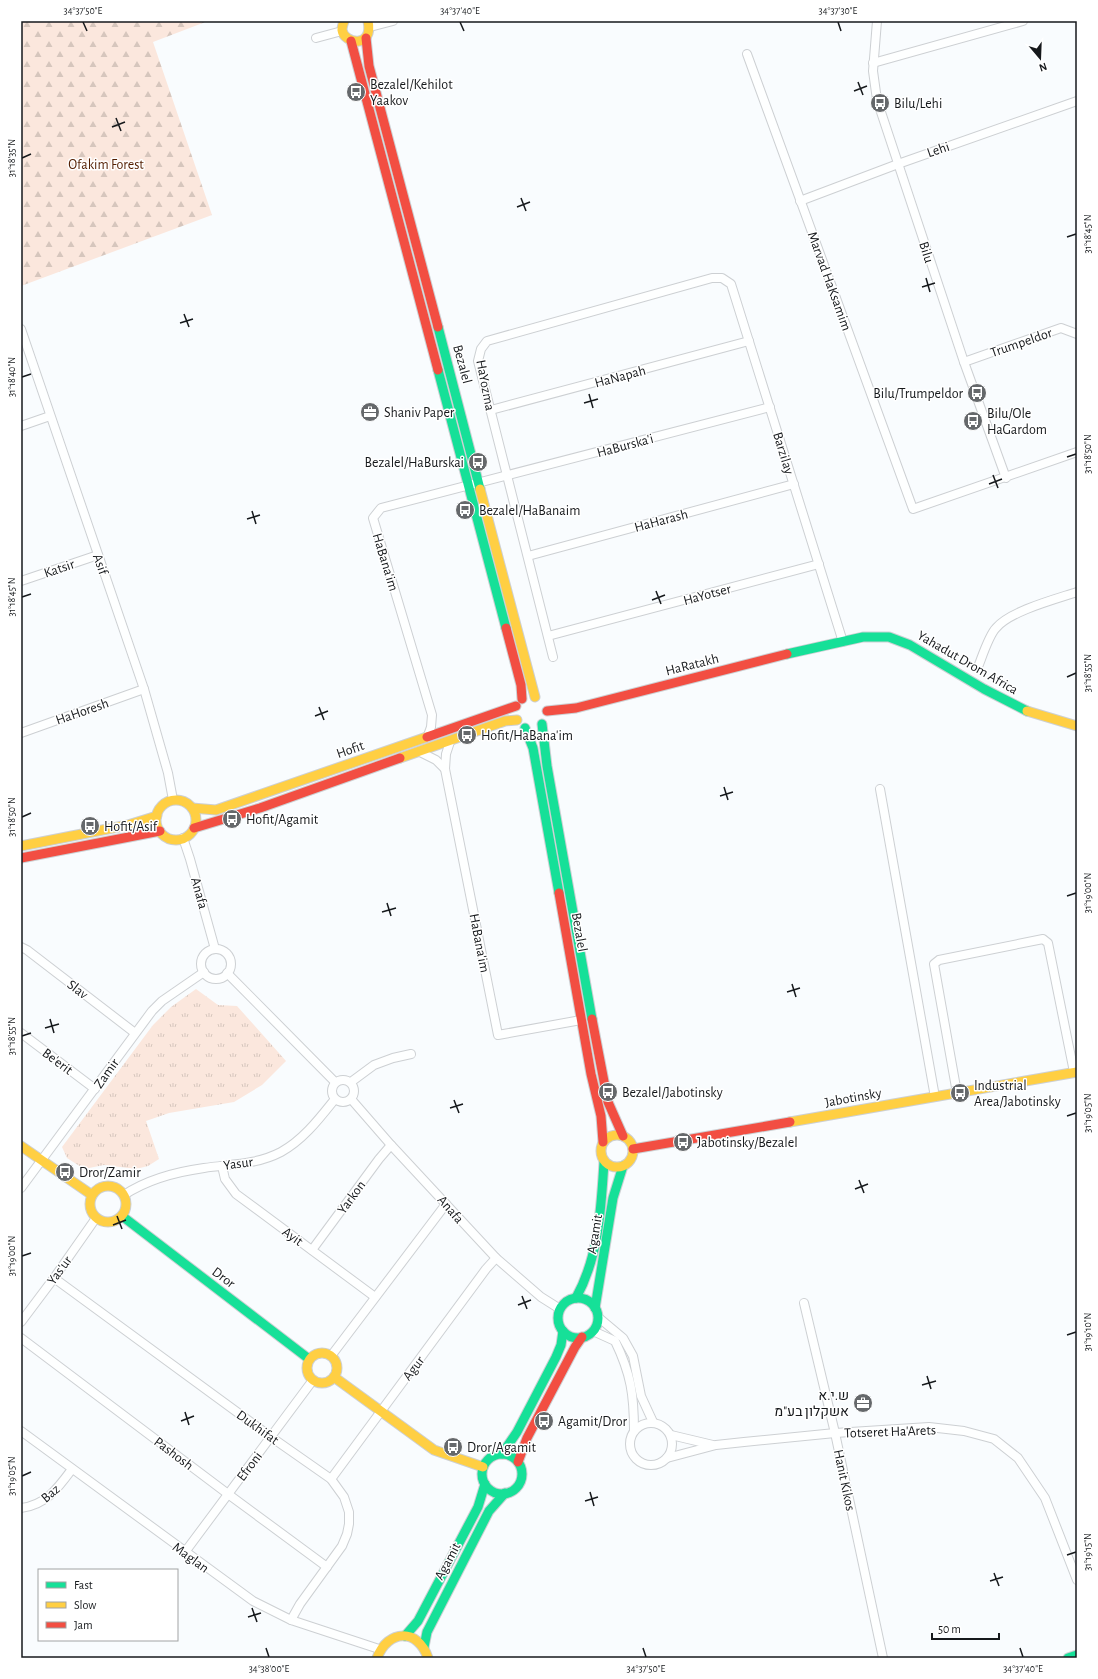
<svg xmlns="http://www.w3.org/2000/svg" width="1098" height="1679" font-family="'Alegreya Sans',Heebo,sans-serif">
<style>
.grass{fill:url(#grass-tufts)}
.forest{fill:url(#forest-firs)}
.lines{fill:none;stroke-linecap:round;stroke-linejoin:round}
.street-casing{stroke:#cdd0d3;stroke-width:10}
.fast-casing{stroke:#cdd0d3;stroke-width:11}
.slow-casing{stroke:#cdd0d3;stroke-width:11}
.jam-casing{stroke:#cdd0d3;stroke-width:11}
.street{stroke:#feffff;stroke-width:8}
.fast{stroke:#16e098;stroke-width:9}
.slow{stroke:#ffcf43;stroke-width:9}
.jam{stroke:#f24e42;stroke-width:9}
.ticks{fill:none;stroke:#16191c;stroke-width:1.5}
.labels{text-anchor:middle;stroke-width:3;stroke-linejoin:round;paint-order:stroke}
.poi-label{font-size:14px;fill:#16191c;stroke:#fff;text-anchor:start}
.street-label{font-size:14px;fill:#16191c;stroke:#fff}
.park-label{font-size:14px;fill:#531e00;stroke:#fff}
.neatline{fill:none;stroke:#16191c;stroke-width:1.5}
.ticks-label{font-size:10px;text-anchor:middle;fill:#16191c}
</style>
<defs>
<pattern id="grass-tufts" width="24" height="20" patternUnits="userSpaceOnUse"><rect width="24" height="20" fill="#fbe7dd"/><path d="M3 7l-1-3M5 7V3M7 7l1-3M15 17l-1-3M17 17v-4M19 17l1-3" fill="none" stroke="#d6c6bd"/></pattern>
<pattern id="forest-firs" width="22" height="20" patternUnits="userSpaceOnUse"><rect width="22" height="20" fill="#fbe7dd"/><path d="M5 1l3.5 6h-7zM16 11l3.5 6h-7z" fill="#d6c6bd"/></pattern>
</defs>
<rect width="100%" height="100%" fill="#f9fcfe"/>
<path class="grass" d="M196 989 218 1005 237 1006 286 1061 262 1085 234 1102 169 1113 146 1121 159 1159 148 1166 136 1169 104 1165 84 1169 67 1158 62 1147 153 1025 171 1007Z"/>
<path class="forest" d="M21 21H208L153 42 212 215 21 286Z"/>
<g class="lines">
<g class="street-casing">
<g id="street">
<path d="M877 21 873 71 877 100 964 362 1006 478"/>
<path d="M370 27 393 21"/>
<path d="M316 38 342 31"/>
<path d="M747 54 913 509 1077 452"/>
<path d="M873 63 1023 21"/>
<path d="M800 201 898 164 1077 101"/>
<path d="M21 329 144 689 168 773 173 800"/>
<path d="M964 362 1061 328 1077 334"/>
<path d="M491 410 749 341"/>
<path d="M21 426 50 416"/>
<path d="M528 556 794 484"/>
<path d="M21 581 98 555"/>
<path d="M548 636 819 564"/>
<path d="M553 657 478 361 481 349 487 341 712 278H722L731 284 843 642"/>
<path d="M978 667C982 657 989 635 996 628 1010 611 1056 599 1077 592"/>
<path d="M21 733 144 689"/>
<path d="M427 738 431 727 432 715 373 518 381 508 770 407"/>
<path d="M450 742 446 754 445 769 498 1035 581 1020"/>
<path d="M420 752 436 760 445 769"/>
<path d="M880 789 935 1097"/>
<path d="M183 838 190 859 215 949"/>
<path d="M21 947 27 950 135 1033"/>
<circle cx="216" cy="964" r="15"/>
<path d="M227 973 335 1082"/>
<path d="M21 1033 95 1089"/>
<circle cx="343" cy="1091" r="11"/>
<path d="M351 1082 374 1065 393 1058 411 1054"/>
<path d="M957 1093 934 964 939 960 1043 939 1048 943 1074 1072"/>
<path d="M351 1099 391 1145 496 1258 541 1297 560 1309"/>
<path d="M222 1166 225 1179 236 1194 375 1297"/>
<path d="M21 1188 152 1011 162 1001 204 972"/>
<path d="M124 1195C148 1179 175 1172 204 1168 231 1164 256 1165 281 1152 303 1140 319 1119 335 1099"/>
<path d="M312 1250 379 1159 391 1145"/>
<path d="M54 1278 271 1437 331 1479 344 1497 349 1512V1524L347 1534 342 1546 300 1604 291 1620"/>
<path d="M804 1303 835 1433 883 1658"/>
<path d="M598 1317 623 1338 633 1356 641 1396 653 1422"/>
<path d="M21 1322 54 1278 96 1218"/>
<path d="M593 1331 615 1341C631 1374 634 1395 634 1431"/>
<path d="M21 1338 228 1494 327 1567"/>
<path d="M331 1356 446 1204"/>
<circle cx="651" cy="1444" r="21"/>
<path d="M21 1431 253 1601 291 1620 379 1649"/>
<path d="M671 1435 713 1445"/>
<path d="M667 1458 716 1445 744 1442 835 1433 929 1427 964 1431 994 1439 1018 1458 1045 1498 1077 1580"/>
<path d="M331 1479 486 1269 496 1258"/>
<path d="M21 1508C46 1505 58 1488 72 1469"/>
<path d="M185 1552 313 1380"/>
</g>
</g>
<g class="fast-casing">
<g id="fast">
<path d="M438 327 480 489"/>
<path d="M438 370 506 628"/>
<path d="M787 654 863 637H889L910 645 984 689 1027 711"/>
<path d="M542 724 547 766 592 1019"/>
<path d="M525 728 533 748 559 893"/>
<path d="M122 1216 309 1359"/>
<path d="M576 1298C599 1256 601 1209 604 1162"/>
<circle cx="578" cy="1318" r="20"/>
<path d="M595 1308 613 1198 623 1166"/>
<path d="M502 1454 517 1432 556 1357 561 1345 563 1331"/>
<circle cx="502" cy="1474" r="20"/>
<path d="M405 1636 418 1621 478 1507 485 1484"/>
<path d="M424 1647 427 1632 489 1511 505 1493"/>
<path d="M1068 1658 1077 1655"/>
</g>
</g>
<g class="slow-casing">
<g id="slow">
<path d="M344 21C343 24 342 28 342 30 344 44 374 49 368 21"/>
<path d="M480 489 535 697"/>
<path d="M1027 711 1077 726"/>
<path d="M400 758 505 721 517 720"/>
<circle cx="176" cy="820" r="20"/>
<path d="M192 808 216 810 427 737"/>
<path d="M21 846 128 825 157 816"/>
<path d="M790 1122 1077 1072"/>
<circle cx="617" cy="1151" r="16"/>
<path d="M21 1146 92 1195"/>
<circle cx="108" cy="1204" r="18"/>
<circle cx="322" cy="1368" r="15"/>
<path d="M334 1377 434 1450 483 1467"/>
<path d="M377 1658C388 1629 418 1628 428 1658"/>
</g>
</g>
<g class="jam-casing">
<g id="jam">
<path d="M366 38 369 66 438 327"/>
<path d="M351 41 438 370"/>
<path d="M506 628 521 685 522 699"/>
<path d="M547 711 576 708 787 654"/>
<path d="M427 737 516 706"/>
<path d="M194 828 260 808 400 758"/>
<path d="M21 858 160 831"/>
<path d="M559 893 591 1074 601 1116 603 1142"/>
<path d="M592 1019 608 1102 623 1136"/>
<path d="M633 1149 790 1122"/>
<path d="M518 1462 527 1438 575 1347 582 1337"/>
</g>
</g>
<use href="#street" class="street"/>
<use href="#fast" class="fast"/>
<use href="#slow" class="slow"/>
<use href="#jam" class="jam"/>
</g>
<path class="ticks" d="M83 22 87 31M460 22 464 31M838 22 841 31M858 82 863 95M854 91 867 86M116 118 121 131M112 127 125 122M22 158 31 154M521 198 526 211M517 207 530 202M1067 237 1076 234M926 278 930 292M922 287 935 283M184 314 189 327M180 323 193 319M22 377 31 374M589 394 593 408M584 403 598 399M1067 457 1076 454M993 475 998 488M989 484 1002 479M252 511 256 524M247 519 260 515M656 591 661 604M22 597 31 594M652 600 665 595M1067 677 1076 673M319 707 324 720M315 716 328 711M724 787 728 800M720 796 733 792M22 817 31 813M1067 896 1076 893M387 903 391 916M382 912 396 908M792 984 796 997M787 992 800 988M50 1019 54 1033M45 1028 59 1024M22 1036 31 1033M454 1100 459 1113M450 1108 463 1104M1067 1116 1076 1113M859 1180 864 1193M855 1189 868 1184M117 1216 122 1229M113 1225 126 1220M22 1256 31 1253M522 1296 527 1309M518 1305 531 1300M1067 1335 1076 1332M927 1376 931 1389M922 1385 936 1381M185 1412 189 1425M181 1421 194 1416M22 1476 31 1472M590 1492 594 1506M585 1501 598 1497M1067 1555 1076 1552M994 1573 999 1586M990 1581 1003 1577M252 1608 257 1622M248 1617 261 1613M266 1648 269 1657M643 1648 646 1657M1020 1648 1023 1657"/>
<defs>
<g id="bus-disc" transform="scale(1)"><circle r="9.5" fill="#65686b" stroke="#fff"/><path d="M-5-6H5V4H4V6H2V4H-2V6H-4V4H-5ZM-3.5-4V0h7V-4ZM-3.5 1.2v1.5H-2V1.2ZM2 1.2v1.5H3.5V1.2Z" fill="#fff"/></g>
<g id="office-disc" transform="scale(1)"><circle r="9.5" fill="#65686b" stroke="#fff"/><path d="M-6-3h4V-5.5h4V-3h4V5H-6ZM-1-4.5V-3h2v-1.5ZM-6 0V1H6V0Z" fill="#fff"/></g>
</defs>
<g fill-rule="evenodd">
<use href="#bus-disc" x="356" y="92"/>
<use href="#bus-disc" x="880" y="103"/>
<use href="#bus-disc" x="977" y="393"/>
<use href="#office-disc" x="370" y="412"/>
<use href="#bus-disc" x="973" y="421"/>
<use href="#bus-disc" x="478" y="462"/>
<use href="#bus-disc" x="465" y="510"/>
<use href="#bus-disc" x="467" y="735"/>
<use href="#bus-disc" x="232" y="819"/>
<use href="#bus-disc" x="90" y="826"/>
<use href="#bus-disc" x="608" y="1092"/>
<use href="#bus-disc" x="960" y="1093"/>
<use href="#bus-disc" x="683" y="1142"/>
<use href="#bus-disc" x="65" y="1172"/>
<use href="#office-disc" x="863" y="1403"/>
<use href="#bus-disc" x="544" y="1421"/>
<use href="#bus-disc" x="453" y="1447"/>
</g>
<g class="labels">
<g class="poi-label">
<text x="370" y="89">Bezalel/Kehilot<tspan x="370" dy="16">Yaakov</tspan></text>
<text x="894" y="108">Bilu/Lehi</text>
<text x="963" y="398" text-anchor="end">Bilu/Trumpeldor</text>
<text x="384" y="417">Shaniv Paper</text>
<text x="987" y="418">Bilu/Ole<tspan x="987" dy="16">HaGardom</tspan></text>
<text x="464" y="467" text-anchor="end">Bezalel/HaBurskai</text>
<text x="479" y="515">Bezalel/HaBanaim</text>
<text x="481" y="740">Hofit/HaBana'im</text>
<text x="246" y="824">Hofit/Agamit</text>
<text x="104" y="831">Hofit/Asif</text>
<text x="974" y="1090">Industrial<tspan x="974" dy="16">Area/Jabotinsky</tspan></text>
<text x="622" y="1097">Bezalel/Jabotinsky</text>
<text x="697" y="1147">Jabotinsky/Bezalel</text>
<text x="79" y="1177">Dror/Zamir</text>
<text x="849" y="1400" text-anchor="end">ש.י.א<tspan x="849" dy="16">אשקלון בע"מ</tspan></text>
<text x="558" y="1426">Agamit/Dror</text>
<text x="467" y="1452">Dror/Agamit</text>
</g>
<g class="street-label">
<text transform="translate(938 149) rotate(-19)" y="5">Lehi</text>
<text transform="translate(927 252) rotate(72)" y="5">Bilu</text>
<text transform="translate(830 281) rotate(70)" y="5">Marvad HaKsamim</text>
<text transform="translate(1021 342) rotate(-19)" y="5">Trumpeldor</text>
<text transform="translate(463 364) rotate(75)" y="5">Bezalel</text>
<text transform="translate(620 376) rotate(-15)" y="5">HaNapah</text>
<text transform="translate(486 385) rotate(79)" y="5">HaYozma</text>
<text transform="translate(625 445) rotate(-15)" y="5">HaBurska'i</text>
<text transform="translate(784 453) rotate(73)" y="5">Barzilay</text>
<text transform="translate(661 520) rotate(-15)" y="5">HaHarash</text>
<text transform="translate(386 562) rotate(73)" y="5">HaBana'im</text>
<text transform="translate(101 564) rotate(71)" y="5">Asif</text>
<text transform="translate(59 568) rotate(-19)" y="5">Katsir</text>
<text transform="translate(707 594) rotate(-15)" y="5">HaYotser</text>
<text transform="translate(968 662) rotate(30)" y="5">Yahadut Drom Africa</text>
<text transform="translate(692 664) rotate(-14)" y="5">HaRatakh</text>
<text transform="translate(82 711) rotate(-19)" y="5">HaHoresh</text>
<text transform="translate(350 749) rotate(-19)" y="5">Hofit</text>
<text transform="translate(200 893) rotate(75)" y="5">Anafa</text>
<text transform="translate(580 932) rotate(80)" y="5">Bezalel</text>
<text transform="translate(480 943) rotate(79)" y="5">HaBana'im</text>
<text transform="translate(78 989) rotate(38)" y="5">Slav</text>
<text transform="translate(58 1061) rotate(37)" y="5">Be'erit</text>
<text transform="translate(106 1073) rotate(-55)" y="5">Zamir</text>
<text transform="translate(853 1097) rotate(-10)" y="5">Jabotinsky</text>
<text transform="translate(238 1163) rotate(-8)" y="5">Yasur</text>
<text transform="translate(351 1197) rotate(-54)" y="5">Yarkon</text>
<text transform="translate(451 1209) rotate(49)" y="5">Anafa</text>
<text transform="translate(594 1234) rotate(-81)" y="5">Agamit</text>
<text transform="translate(293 1236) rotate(36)" y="5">Ayit</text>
<text transform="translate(59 1270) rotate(-54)" y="5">Yas'ur</text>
<text transform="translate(224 1277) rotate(37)" y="5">Dror</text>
<text transform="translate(413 1368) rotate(-53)" y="5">Agur</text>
<text transform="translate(258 1427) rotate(36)" y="5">Dukhifat</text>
<text transform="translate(890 1431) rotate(-2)" y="5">Totseret Ha'Arets</text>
<text transform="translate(174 1453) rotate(37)" y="5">Pashosh</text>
<text transform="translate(249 1466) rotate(-53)" y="5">Efroni</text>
<text transform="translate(845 1480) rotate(78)" y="5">Hanit Kikos</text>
<text transform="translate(50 1493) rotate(-40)" y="5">Baz</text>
<text transform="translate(191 1557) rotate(36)" y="5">Maglan</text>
<text transform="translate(447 1561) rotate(-62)" y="5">Agamit</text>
</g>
<g class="park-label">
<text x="106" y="169">Ofakim Forest</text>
</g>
</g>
<rect width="1098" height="1679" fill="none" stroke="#ffffff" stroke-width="44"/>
<rect x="38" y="1569" width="140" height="72" fill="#ffffff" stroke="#a2a3a4"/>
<rect x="46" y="1582" width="20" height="6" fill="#16e098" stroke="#a2a3a4"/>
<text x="74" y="1589" font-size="12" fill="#16191c">Fast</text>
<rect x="46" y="1602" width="20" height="6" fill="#ffcf43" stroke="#a2a3a4"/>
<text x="74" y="1609" font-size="12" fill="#16191c">Slow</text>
<rect x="46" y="1622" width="20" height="6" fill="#f24e42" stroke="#a2a3a4"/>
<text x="74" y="1629" font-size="12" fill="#16191c">Jam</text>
<g transform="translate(1040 58) rotate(161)" stroke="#ffffff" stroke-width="3" paint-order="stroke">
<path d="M0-3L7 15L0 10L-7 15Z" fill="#16191c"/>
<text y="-6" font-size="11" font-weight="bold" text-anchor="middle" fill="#16191c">N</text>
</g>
<path d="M932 1633v6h67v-6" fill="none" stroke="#16191c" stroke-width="2"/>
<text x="938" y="1633" font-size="12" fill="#16191c" stroke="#ffffff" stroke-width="3" paint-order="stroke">50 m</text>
<rect x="22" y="22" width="1054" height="1635" class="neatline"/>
<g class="ticks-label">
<text x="83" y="14">34°37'50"E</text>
<text x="460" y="14">34°37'40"E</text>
<text x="838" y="14">34°37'30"E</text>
<text transform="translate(11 158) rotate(-90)" y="4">31°18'35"N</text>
<text transform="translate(1087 234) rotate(-90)" y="4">31°18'45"N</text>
<text transform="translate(11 377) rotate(-90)" y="4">31°18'40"N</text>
<text transform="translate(1087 454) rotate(-90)" y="4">31°18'50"N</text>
<text transform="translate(11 597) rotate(-90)" y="4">31°18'45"N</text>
<text transform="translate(1087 673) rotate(-90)" y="4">31°18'55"N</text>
<text transform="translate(11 817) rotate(-90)" y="4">31°18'50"N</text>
<text transform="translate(1087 893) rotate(-90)" y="4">31°19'00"N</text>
<text transform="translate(11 1036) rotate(-90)" y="4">31°18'55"N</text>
<text transform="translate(1087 1113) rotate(-90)" y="4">31°19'05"N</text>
<text transform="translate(11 1256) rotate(-90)" y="4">31°19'00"N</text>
<text transform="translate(1087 1332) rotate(-90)" y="4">31°19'10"N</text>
<text transform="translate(11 1476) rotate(-90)" y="4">31°19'05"N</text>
<text transform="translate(1087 1552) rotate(-90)" y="4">31°19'15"N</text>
<text x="269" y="1672">34°38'00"E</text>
<text x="646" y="1672">34°37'50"E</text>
<text x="1023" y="1672">34°37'40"E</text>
</g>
</svg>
